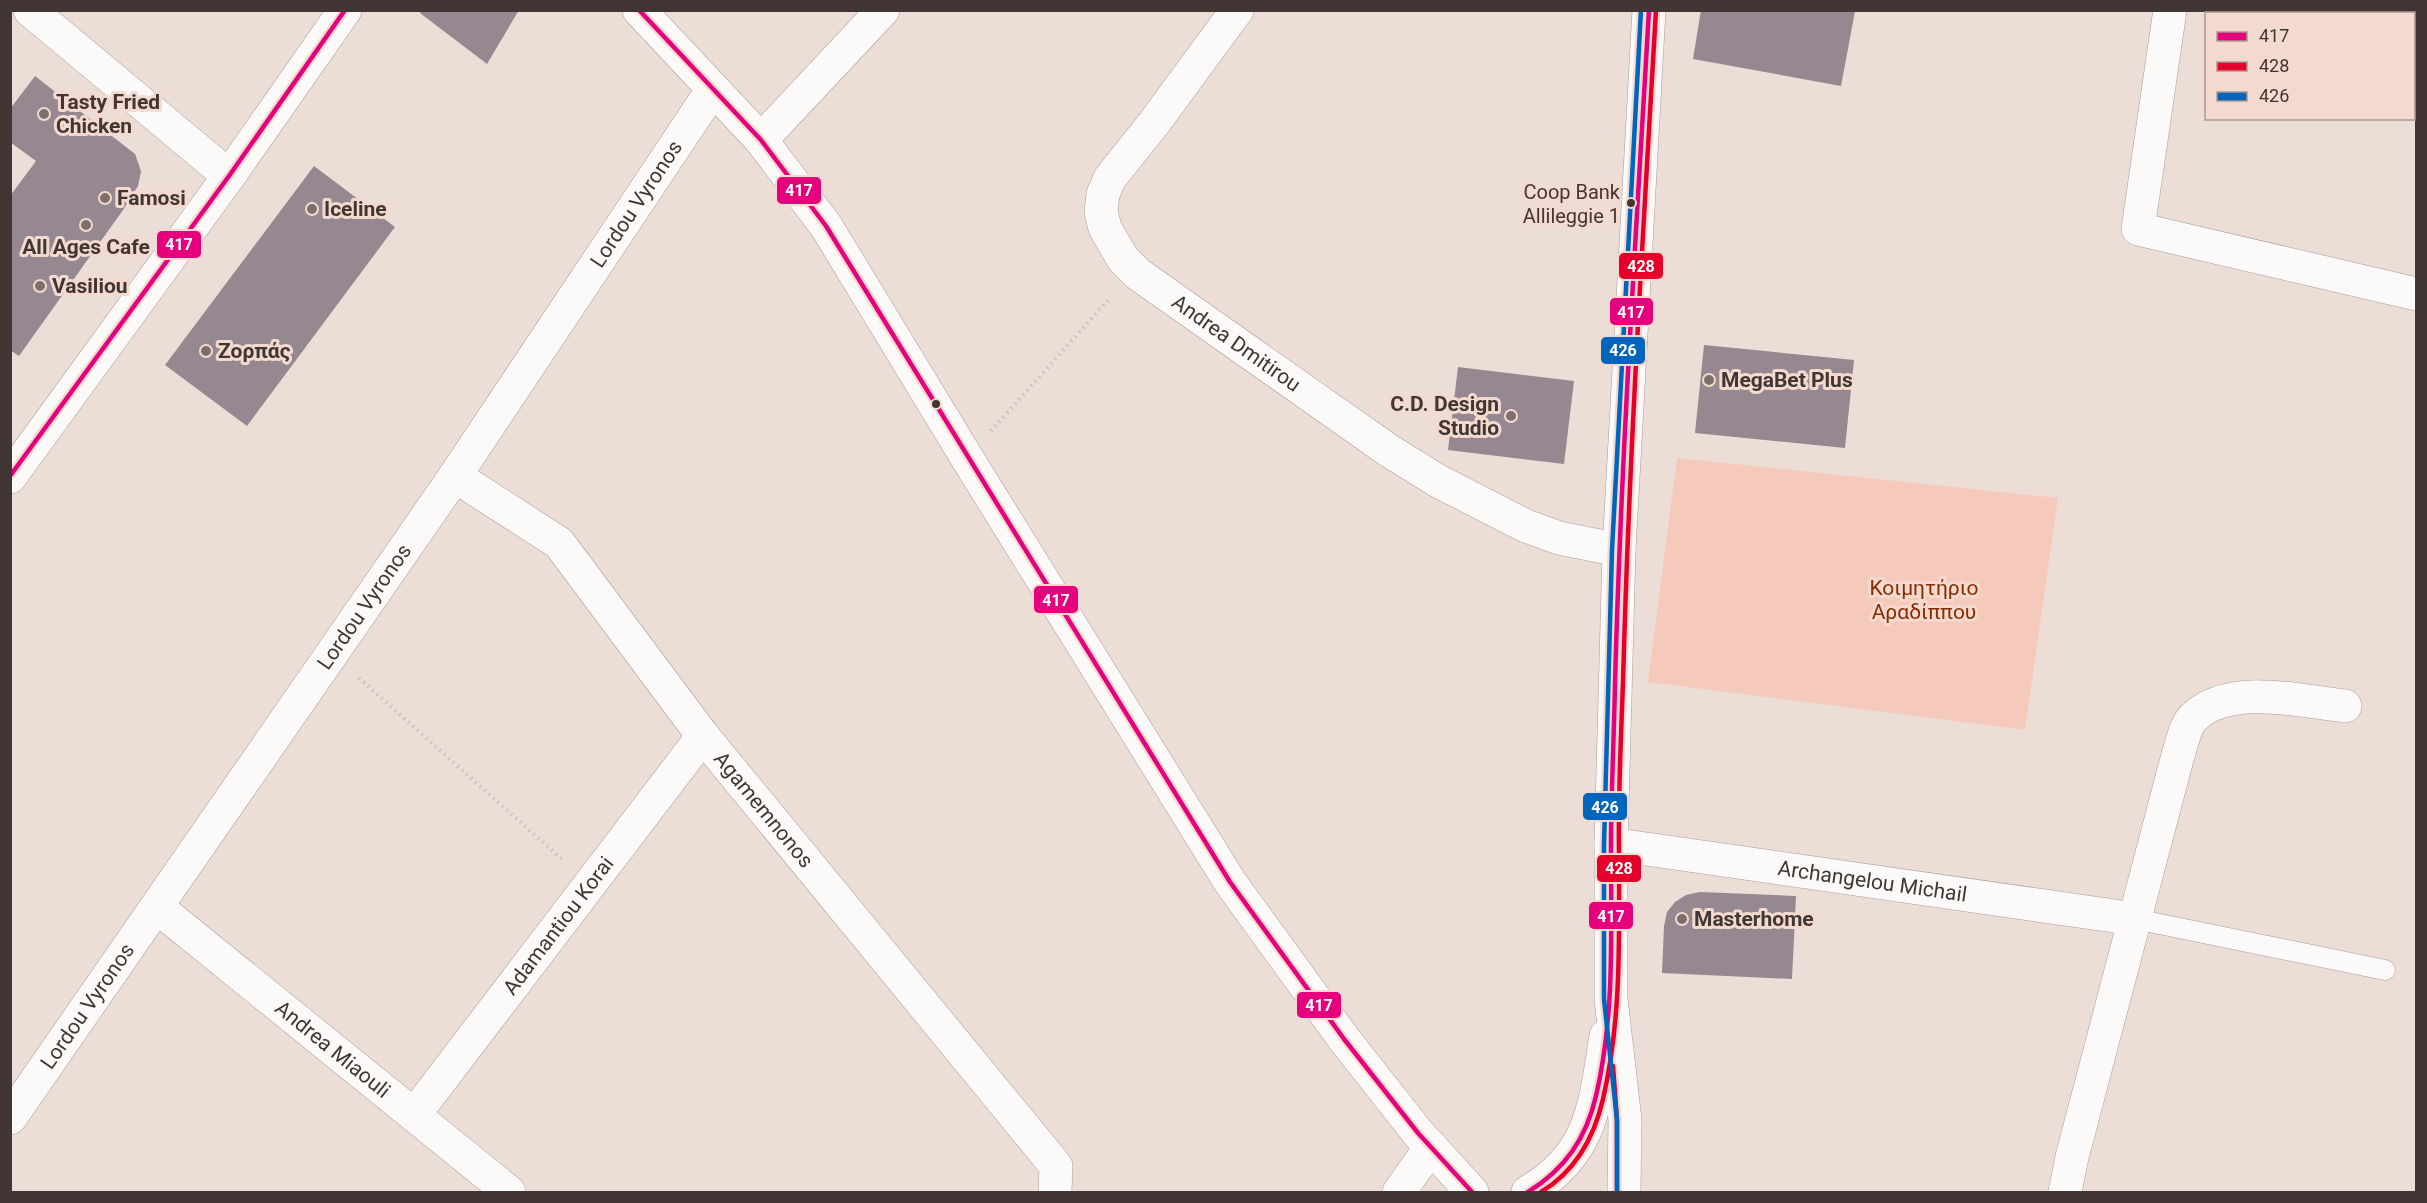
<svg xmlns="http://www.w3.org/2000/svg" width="2427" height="1203" font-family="Roboto,sans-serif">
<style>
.green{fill:#f6caba}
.building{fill:#958890}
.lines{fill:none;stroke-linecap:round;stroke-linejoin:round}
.service-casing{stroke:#a79c97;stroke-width:21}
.minor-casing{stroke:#a79c97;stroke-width:34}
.secondary-casing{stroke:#a79c97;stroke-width:34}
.path{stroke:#c6c0be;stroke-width:4;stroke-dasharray:1.5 4.5;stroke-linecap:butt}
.service{stroke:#fcfaf9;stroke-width:20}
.minor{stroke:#fcfaf9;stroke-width:33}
.secondary{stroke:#fcfaf9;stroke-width:33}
.bus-1-casing{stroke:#f4d9cf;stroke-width:9}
.bus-2-casing{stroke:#f4d9cf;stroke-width:9}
.bus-3-casing{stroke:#f4d9cf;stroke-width:9}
.bus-1{stroke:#e5007d;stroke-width:4.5}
.bus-2{stroke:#e4002b;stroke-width:4.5}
.bus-3{stroke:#0065bd;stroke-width:4.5}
.poi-dot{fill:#7d706c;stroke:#f4d9cf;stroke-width:2}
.bus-dot{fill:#413633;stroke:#f4d9cf;stroke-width:2}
.labels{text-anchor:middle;stroke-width:6;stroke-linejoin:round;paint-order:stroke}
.bus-label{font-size:20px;fill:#413633;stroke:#f4d9cf;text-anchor:end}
.poi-label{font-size:21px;font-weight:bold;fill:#413633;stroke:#f4d9cf;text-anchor:start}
.street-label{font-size:21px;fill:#413633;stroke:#f4d9cf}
.park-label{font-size:21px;fill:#872d03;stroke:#f4d9cf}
.line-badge{stroke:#f4d9cf;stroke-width:2}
.badge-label{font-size:16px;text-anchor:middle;font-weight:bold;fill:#fff}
</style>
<rect width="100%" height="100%" fill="#ecddd7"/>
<path class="green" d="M1677 458 2058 498 2025 730 1648 682Z"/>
<g class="building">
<path d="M422 10H519L487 64 420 13Z"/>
<path d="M1701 10 1855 11 1841 86 1693 59Z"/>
<path d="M35 76 135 154 141 171 138 186 123 210 19 356 10 350V196L36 161 10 142V109Z"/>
<path d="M314 166 395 227 247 426 165 365Z"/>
<path d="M1704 345 1854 360 1845 448 1695 433Z"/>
<path d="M1458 367 1574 381 1564 464 1448 450Z"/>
<path d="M1700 892 1796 896 1792 979 1662 973 1664 926 1667 912 1675 902 1686 895Z"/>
</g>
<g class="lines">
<g class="service-casing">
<path id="service" d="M2135 919 2385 970"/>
</g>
<g class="minor-casing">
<g id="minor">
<path d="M30 10 229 176"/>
<path id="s1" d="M1237 10 1154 123 1110 178 1103 194 1101 212 1105 228 1123 259 1138 274 1388 450 1438 481 1526 526 1559 538 1619 550"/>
<path d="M2170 10 2138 229 2416 294"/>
<path d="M761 140 883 10"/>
<path id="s2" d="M455 476 559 543 703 736 1056 1166 1055 1192"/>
<path id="s3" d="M1611 844 2135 919"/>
<path id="s4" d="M157 907 509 1192"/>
<path id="s5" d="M414 1115 703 736"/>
<path id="s6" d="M10 1118 455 476 713 89"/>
<path d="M1399 1192 1431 1147"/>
<path d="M2065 1192 2072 1157 2178 755C2182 744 2185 725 2194 717 2229 683 2300 701 2345 706"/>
</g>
</g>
<g class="secondary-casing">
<g id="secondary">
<path d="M639 10 761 140 826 226 967 458 1230 882 1344 1039 1418 1133 1472 1192"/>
<path d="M10 477 229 176 345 10"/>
<path d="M1528 1192C1593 1154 1595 1104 1606 1036"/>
<path d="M1624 1192 1625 1120 1611 999V844L1619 550 1649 10"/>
</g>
</g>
<g class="path">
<path d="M991 431 1110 298"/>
<path d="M359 678 564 861"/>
</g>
<use href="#service" class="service"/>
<use href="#minor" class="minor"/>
<use href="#secondary" class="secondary"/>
<g class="bus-1-casing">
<g id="bus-1">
<path d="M639 10 761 140 826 226 1230 882 1344 1039 1418 1133 1472 1192"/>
<path d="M10 476 229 176 345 10"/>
<path d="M1528 1192C1565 1169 1586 1139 1596 1096 1615 1015 1611 931 1611 848 1611 794 1614 739 1615 684 1621 459 1636 235 1649 10"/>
</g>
</g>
<g class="bus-2-casing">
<g id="bus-2">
<path d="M1613 1066 1617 1120V1192"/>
<path d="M1541 1192C1576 1171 1594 1138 1603 1099 1622 1018 1619 934 1619 852 1618 795 1621 739 1623 682 1629 458 1643 234 1656 10"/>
</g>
</g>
<g class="bus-3-casing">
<path id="bus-3" d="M1617 1192V1120L1604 999V844L1612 550 1641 10"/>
</g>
<use href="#bus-1" class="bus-1"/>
<use href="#bus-2" class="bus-2"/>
<use href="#bus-3" class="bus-3"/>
</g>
<g class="poi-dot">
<circle cx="44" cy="114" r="6"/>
<circle cx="105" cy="198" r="6"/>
<circle cx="312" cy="209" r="6"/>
<circle cx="86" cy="225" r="6"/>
<circle cx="40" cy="286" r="6"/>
<circle cx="206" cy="351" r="6"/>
<circle cx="1709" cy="380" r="6"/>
<circle cx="1511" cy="416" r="6"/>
<circle cx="1682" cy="919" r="6"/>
</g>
<g class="bus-dot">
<circle cx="1631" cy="203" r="5"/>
<circle cx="936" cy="404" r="5"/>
</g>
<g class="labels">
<g class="bus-label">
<text x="1620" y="199">Coop Bank<tspan x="1620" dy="24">Allileggie 1</tspan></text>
</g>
<g class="poi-label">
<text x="56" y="109">Tasty Fried<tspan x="56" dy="24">Chicken</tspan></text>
<text x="117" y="205">Famosi</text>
<text x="324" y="216">Iceline</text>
<text x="86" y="254" text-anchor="middle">All Ages Cafe</text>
<text x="52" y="293">Vasiliou</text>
<text x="218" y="358">Ζορπάς</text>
<text x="1721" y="387">MegaBet Plus</text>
<text x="1499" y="411" text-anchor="end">C.D. Design<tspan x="1499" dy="24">Studio</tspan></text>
<text x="1694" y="926">Masterhome</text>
</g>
<g class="street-label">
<text dy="7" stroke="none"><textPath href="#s6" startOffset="1108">Lordou Vyronos</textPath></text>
<text dy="7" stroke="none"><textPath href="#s1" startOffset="440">Andrea Dmitirou</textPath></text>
<text dy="7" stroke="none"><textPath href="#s6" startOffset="622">Lordou Vyronos</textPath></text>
<text dy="7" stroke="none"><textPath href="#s2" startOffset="460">Agamemnonos</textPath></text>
<text dy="7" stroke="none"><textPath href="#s3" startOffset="264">Archangelou Michail</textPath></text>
<text dy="7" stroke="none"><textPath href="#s5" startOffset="238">Adamantiou Korai</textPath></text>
<text dy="7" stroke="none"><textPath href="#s6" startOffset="136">Lordou Vyronos</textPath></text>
<text dy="7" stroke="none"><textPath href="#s4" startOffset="226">Andrea Miaouli</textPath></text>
</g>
<g class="park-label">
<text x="1924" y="595">Κοιμητήριο<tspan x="1924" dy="24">Αραδίππου</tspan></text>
</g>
</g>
<g class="line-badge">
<rect x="776" y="176" width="46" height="29" rx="6" fill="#e5007d"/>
<rect x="156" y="230" width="46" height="29" rx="6" fill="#e5007d"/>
<rect x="1618" y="252" width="46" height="28" rx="6" fill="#e4002b"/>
<rect x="1609" y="297" width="45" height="29" rx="6" fill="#e5007d"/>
<rect x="1600" y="336" width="46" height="29" rx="6" fill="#0065bd"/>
<rect x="1033" y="585" width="46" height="29" rx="6" fill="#e5007d"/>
<rect x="1582" y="792" width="46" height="29" rx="6" fill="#0065bd"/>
<rect x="1596" y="854" width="46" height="29" rx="6" fill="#e4002b"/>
<rect x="1588" y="901" width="46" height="29" rx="6" fill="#e5007d"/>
<rect x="1296" y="991" width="46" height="28" rx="6" fill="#e5007d"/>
</g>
<g class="badge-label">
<text x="799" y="196">417</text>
<text x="179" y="250">417</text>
<text x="1641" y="272">428</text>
<text x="1631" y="318">417</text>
<text x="1623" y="356">426</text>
<text x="1056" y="606">417</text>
<text x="1605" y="813">426</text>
<text x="1619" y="874">428</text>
<text x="1611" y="922">417</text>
<text x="1319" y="1011">417</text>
</g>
<rect width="2427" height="1203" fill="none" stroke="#413633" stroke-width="24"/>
<rect x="2205" y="12" width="210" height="108" fill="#f4d9cf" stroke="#ac9891" stroke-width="1.5"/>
<rect x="2217" y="32" width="30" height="9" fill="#e5007d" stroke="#ac9891" stroke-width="1.5"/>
<text x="2259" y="42" font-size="18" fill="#413633">417</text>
<rect x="2217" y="62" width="30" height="9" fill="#e4002b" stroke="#ac9891" stroke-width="1.5"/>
<text x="2259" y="72" font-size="18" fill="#413633">428</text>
<rect x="2217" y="92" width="30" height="9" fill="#0065bd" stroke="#ac9891" stroke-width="1.5"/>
<text x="2259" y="102" font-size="18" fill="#413633">426</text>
</svg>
